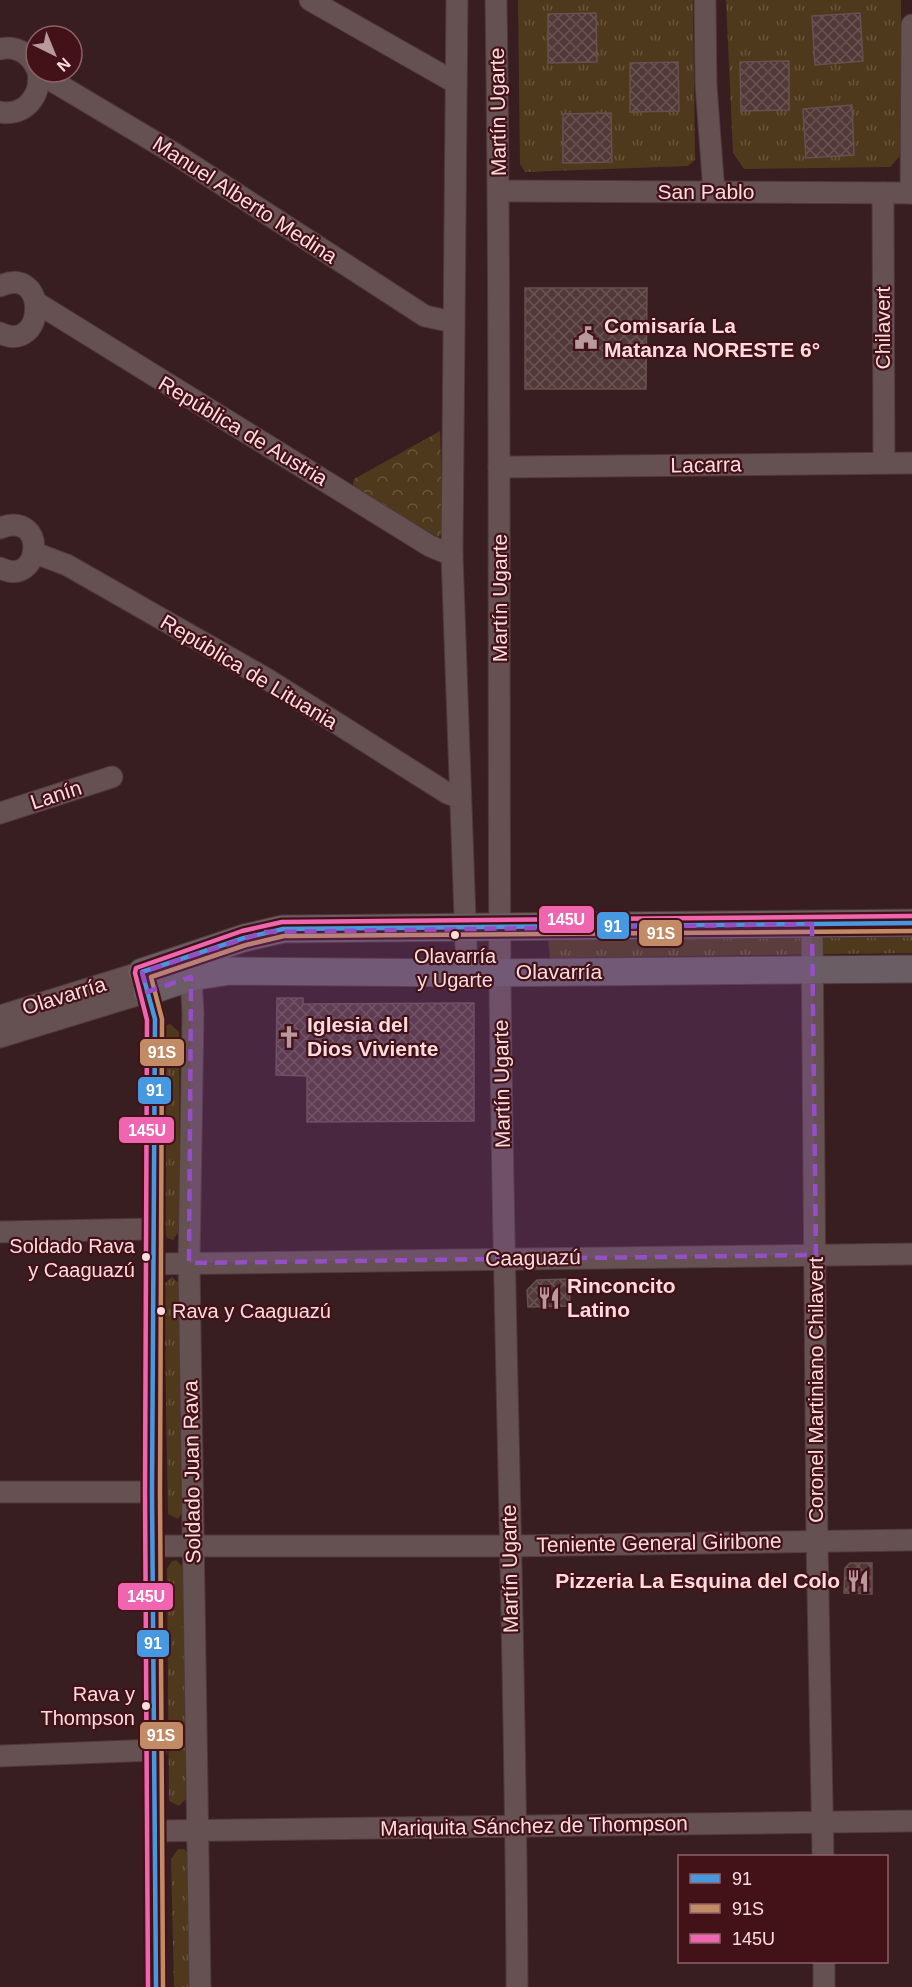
<svg xmlns="http://www.w3.org/2000/svg" width="912" height="1987" font-family="Helvetica,sans-serif">
<style>
.grass{fill:url(#grass-tufts)}
.park{fill:url(#park-crowns)}
.building{fill:url(#building-cross-hatch);stroke:#67504f;stroke-width:1.5}
.lines{fill:none;stroke-linecap:round;stroke-linejoin:round}
.minor-casing{stroke:#4f383b;stroke-width:23}
.major-casing{stroke:#4f383b;stroke-width:29}
.minor{stroke:#655052;stroke-width:21}
.major{stroke:#6a5d63;stroke-width:27}
.bus-1-casing{stroke:#431219;stroke-width:9}
.bus-2-casing{stroke:#431219;stroke-width:9}
.bus-3-casing{stroke:#431219;stroke-width:9}
.bus-1{stroke:#4699e1;stroke-width:4.5}
.bus-2{stroke:#c18c65;stroke-width:4.5}
.bus-3{stroke:#f065af;stroke-width:4.5}
.marked{fill:#954fc5;fill-opacity:0.2;stroke:#954fc5;stroke-width:4.5;stroke-dasharray:12 8;stroke-linejoin:round}
.bus-dot{fill:#fedcdd;stroke:#431219;stroke-width:2}
.labels{text-anchor:middle;stroke-width:4.5;stroke-linejoin:round;paint-order:stroke}
.bus-label{font-size:20px;fill:#fedcdd;stroke:#431219;text-anchor:end}
.street-label{font-size:21px;fill:#fedcdd;stroke:#431219}
.poi-label{font-size:21px;font-weight:bold;fill:#fedcdd;stroke:#431219;text-anchor:start}
.line-badge{stroke:#431219;stroke-width:2}
.badge-label{font-size:16px;text-anchor:middle;font-weight:bold;fill:#fff}
</style>
<defs>
<pattern id="grass-tufts" width="24" height="20" patternUnits="userSpaceOnUse" patternTransform="scale(1.5)"><rect width="24" height="20" fill="#4e391d"/><path d="M3 7l-1-3M5 7V3M7 7l1-3M15 17l-1-3M17 17v-4M19 17l1-3" fill="none" stroke="#69553d"/></pattern>
<pattern id="park-crowns" width="20" height="18" patternUnits="userSpaceOnUse" patternTransform="scale(1.5)"><rect width="20" height="18" fill="#4e391d"/><path d="M2 6a3 3 0 1 1 6 0M12 15a3 3 0 1 1 6 0" fill="none" stroke="#69553d"/></pattern>
<pattern id="building-cross-hatch" width="8" height="8" patternUnits="userSpaceOnUse" patternTransform="scale(1.5)"><rect width="8" height="8" fill="#513937"/><path d="M0 0l8 8M0 8l8-8" fill="none" stroke="#6b5554"/></pattern>
</defs>
<rect width="100%" height="100%" fill="#381d21"/>
<g class="grass">
<path d="M518 0H693L695 160 688 166 525 172 520 164Z"/>
<path d="M726 0H901L902 154 890 167 744 169 733 153Z"/>
<path d="M912 935V953L550 958 548 938Z"/>
<path d="M170 1024 179 1032 180 1230 173 1240 167 1238 165 1231 164 1026Z"/>
<path d="M172 1277 180 1284 183 1511 178 1519 168 1514 164 1284Z"/>
<path d="M176 1560 183 1567 186 1799 179 1806 169 1801 167 1569 171 1562Z"/>
<path d="M178 1849H184L190 1856V1987H174L171 1859Z"/>
</g>
<path class="park" d="M440 431 443 534 438 537 352 489 354 479Z"/>
<g class="building">
<path d="M596 13 597 62 548 63V14Z"/>
<path d="M860 13 863 61 815 65 812 16Z"/>
<path d="M789 61V110L741 111 740 62Z"/>
<path d="M678 62 679 111 630 112V63Z"/>
<path d="M852 105 854 155 806 158 803 109Z"/>
<path d="M611 113 612 162 563 163V114Z"/>
<path d="M525 288H647L646 389H525Z"/>
<path d="M277 998H303V1004L474 1003V1121L307 1122V1076L276 1075Z"/>
<path d="M569 1279 570 1306 528 1307 527 1290 537 1280Z"/>
<path d="M850 1563H872V1594L844 1593 845 1568Z"/>
</g>
<g class="lines">
<g class="minor-casing">
<g id="minor">
<path d="M310 0 456 83"/>
<path d="M457 0 452 555 467 973"/>
<path d="M496 0C501 326 498 652 500 979 503 1315 516 1651 517 1987"/>
<path d="M705 0 706 85 714 192"/>
<path d="M0 49C15 45 29 53 36 67"/>
<path d="M39 73 175 154 425 316 453 322"/>
<path d="M0 112C25 117 42 95 38 72"/>
<path d="M499 191 912 193"/>
<path d="M883 193 884 463"/>
<path d="M911 193 912 25"/>
<path d="M0 286C49 264 46 355 0 333"/>
<path d="M37 303 430 546 452 555"/>
<path d="M499 467 912 463"/>
<path d="M0 528C48 509 42 589 0 568"/>
<path d="M35 553 67 565 267 679 447 793 460 798"/>
<path d="M0 813 112 777"/>
<path d="M812 924 817 1541 823 1856"/>
<path d="M190 962 193 1013 189 1263 200 1987"/>
<path d="M0 1016 142 972 155 1019 152 1492 156 1987"/>
<path d="M0 1037 147 992"/>
<path d="M0 1232 152 1229"/>
<path d="M153 1264 912 1254"/>
<path d="M0 1492H152"/>
<path d="M154 1546H509L912 1540"/>
<path d="M0 1756 156 1750"/>
<path d="M156 1831 912 1821"/>
<path d="M824 1962V1987"/>
</g>
</g>
<g class="major-casing">
<g id="major">
<path d="M142 972 244 938 283 929 912 923"/>
<path d="M147 992 191 977 230 971 467 973 912 969"/>
</g>
</g>
<use href="#minor" class="minor"/>
<use href="#major" class="major"/>
<g class="bus-1-casing">
<path id="bus-1" d="M156 1987 152 1492 155 1019 142 972 244 938 283 929 912 923"/>
</g>
<g class="bus-2-casing">
<path id="bus-2" d="M163 1987 160 1492 162 1019 151 977 246 945 284 936 912 931"/>
</g>
<g class="bus-3-casing">
<path id="bus-3" d="M148 1987 145 1492 147 1020 135 973 136 968 242 931 282 922 912 916"/>
</g>
<use href="#bus-1" class="bus-1"/>
<use href="#bus-2" class="bus-2"/>
<use href="#bus-3" class="bus-3"/>
</g>
<path class="marked" d="M812 924 816 1255 189 1263 191 977 147 992 142 972 265 932Z"/>
<defs>
<g id="civic-bare" transform="scale(1.8)"><path d="M-.6-6.5H3V-4.5H.6V-3L4-1V1h2V6H-6V1h2V-1L-.6-3ZM-1.2 2.5V6h2.4V2.5Z" fill="#b9999b" stroke="#431219" stroke-width="2.5" paint-order="stroke"/></g>
<g id="church-bare" transform="scale(1.8)"><path d="M-1.2-6h2.4v3.5h3.3v2.4h-3.3V6h-2.4V-.1h-3.3v-2.4h3.3Z" fill="#b9999b" stroke="#431219" stroke-width="2.5" paint-order="stroke"/></g>
<g id="restaurant-bare" transform="scale(1.8)"><path d="M-5-6h1v4h1v-4h1v4h1v-4h1v5L-1.5 .5V6h-2V.5L-5-1ZM5-6V6H3V1.5H1.5Q1.5-4 5-6Z" fill="#b9999b" stroke="#431219" stroke-width="2.5" paint-order="stroke"/></g>
</defs>
<g fill-rule="evenodd">
<use href="#civic-bare" x="586" y="338"/>
<use href="#church-bare" x="289" y="1037"/>
<use href="#restaurant-bare" x="549" y="1298"/>
<use href="#restaurant-bare" x="858" y="1581"/>
</g>
<g class="bus-dot">
<circle cx="455" cy="935" r="5"/>
<circle cx="146" cy="1257" r="5"/>
<circle cx="161" cy="1311" r="5"/>
<circle cx="146" cy="1706" r="5"/>
</g>
<g class="labels">
<g class="bus-label">
<text x="455" y="963" text-anchor="middle">Olavarría<tspan x="455" dy="24">y Ugarte</tspan></text>
<text x="135" y="1253">Soldado Rava<tspan x="135" dy="24">y Caaguazú</tspan></text>
<text x="172" y="1318" text-anchor="start">Rava y Caaguazú</text>
<text x="135" y="1701">Rava y<tspan x="135" dy="24">Thompson</tspan></text>
</g>
<g class="street-label">
<text transform="translate(498 112) rotate(-91)" y="7">Martín Ugarte</text>
<text x="706" y="199">San Pablo</text>
<text transform="translate(245 200) rotate(33)" y="7">Manuel Alberto Medina</text>
<text transform="translate(883 328) rotate(-90)" y="7">Chilavert</text>
<text transform="translate(243 431) rotate(31)" y="7">República de Austria</text>
<text transform="translate(706 465) rotate(-1)" y="7">Lacarra</text>
<text transform="translate(500 598) rotate(-90)" y="7">Martín Ugarte</text>
<text transform="translate(249 672) rotate(31)" y="7">República de Lituania</text>
<text transform="translate(56 795) rotate(-18)" y="7">Lanín</text>
<text x="559" y="979">Olavarría</text>
<text transform="translate(64 996) rotate(-17)" y="7">Olavarría</text>
<text transform="translate(502 1084) rotate(-91)" y="7">Martín Ugarte</text>
<text transform="translate(533 1258) rotate(-1)" y="7">Caaguazú</text>
<text transform="translate(816 1390) rotate(-90)" y="7">Coronel Martiniano Chilavert</text>
<text transform="translate(192 1472) rotate(-91)" y="7">Soldado Juan Rava</text>
<text transform="translate(659 1543) rotate(-1)" y="7">Teniente General Giribone</text>
<text transform="translate(510 1569) rotate(-91)" y="7">Martín Ugarte</text>
<text transform="translate(534 1826) rotate(-1)" y="7">Mariquita Sánchez de Thompson</text>
</g>
<g class="poi-label">
<text x="604" y="333">Comisaría La<tspan x="604" dy="24">Matanza NORESTE 6°</tspan></text>
<text x="307" y="1032">Iglesia del<tspan x="307" dy="24">Dios Viviente</tspan></text>
<text x="567" y="1293">Rinconcito<tspan x="567" dy="24">Latino</tspan></text>
<text x="840" y="1588" text-anchor="end">Pizzeria La Esquina del Colo</text>
</g>
</g>
<g class="line-badge">
<rect x="538" y="905" width="57" height="29" rx="6" fill="#f065af"/>
<rect x="596" y="911" width="34" height="29" rx="6" fill="#4699e1"/>
<rect x="638" y="919" width="45" height="28" rx="6" fill="#c18c65"/>
<rect x="139" y="1038" width="46" height="29" rx="6" fill="#c18c65"/>
<rect x="137" y="1076" width="35" height="29" rx="6" fill="#4699e1"/>
<rect x="118" y="1116" width="57" height="28" rx="6" fill="#f065af"/>
<rect x="117" y="1582" width="57" height="29" rx="6" fill="#f065af"/>
<rect x="136" y="1629" width="34" height="29" rx="6" fill="#4699e1"/>
<rect x="139" y="1721" width="45" height="29" rx="6" fill="#c18c65"/>
</g>
<g class="badge-label">
<text x="566" y="925">145U</text>
<text x="613" y="932">91</text>
<text x="661" y="939">91S</text>
<text x="162" y="1058">91S</text>
<text x="155" y="1096">91</text>
<text x="147" y="1136">145U</text>
<text x="146" y="1602">145U</text>
<text x="153" y="1649">91</text>
<text x="161" y="1741">91S</text>
</g>
<rect x="678" y="1855" width="210" height="108" fill="#431219" stroke="#8e6367" stroke-width="1.5"/>
<rect x="690" y="1874" width="30" height="9" fill="#4699e1" stroke="#8e6367" stroke-width="1.5"/>
<text x="732" y="1885" font-size="18" fill="#fedcdd">91</text>
<rect x="690" y="1904" width="30" height="9" fill="#c18c65" stroke="#8e6367" stroke-width="1.5"/>
<text x="732" y="1915" font-size="18" fill="#fedcdd">91S</text>
<rect x="690" y="1934" width="30" height="9" fill="#f065af" stroke="#8e6367" stroke-width="1.5"/>
<text x="732" y="1945" font-size="18" fill="#fedcdd">145U</text>
<g transform="translate(54 54) rotate(137)"><circle r="28" fill="#431219" stroke="#8e6367" stroke-width="1.5"/>
<path d="M0-4.5L10 22L0 15L-10 22Z" fill="#b9999b"/>
<text y="-9" font-size="16" font-weight="bold" text-anchor="middle" fill="#fedcdd">N</text>
</g>
</svg>
